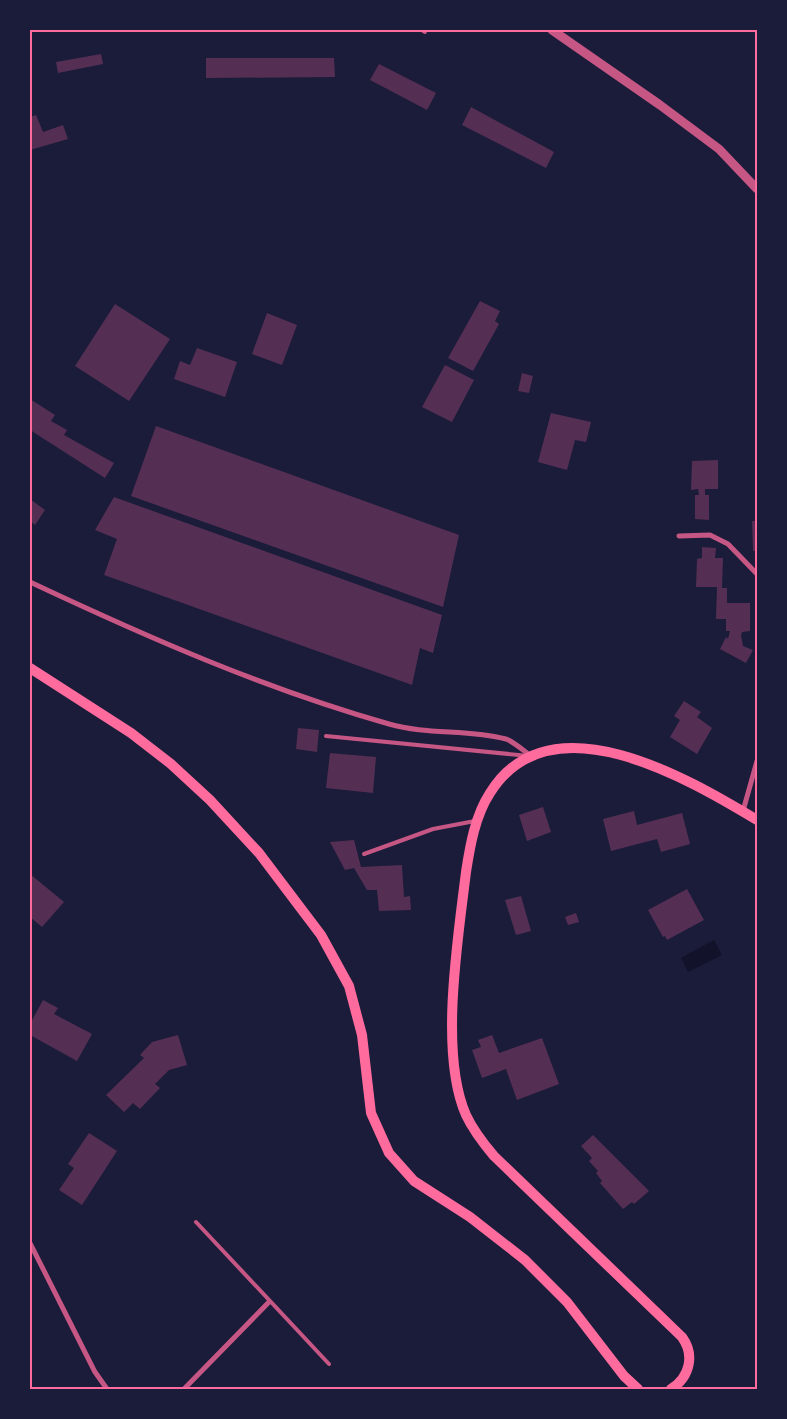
<svg xmlns="http://www.w3.org/2000/svg" width="787" height="1419" font-family="'PT Sans Narrow',sans-serif">
<style>
.water{fill:#12122b}
.building{fill:#542f53}
.lines{fill:none;stroke-linecap:round;stroke-linejoin:round}
.service{stroke:#c65784;stroke-width:4}
.minor{stroke:#c65784;stroke-width:5}
.tertiary{stroke:#c65784;stroke-width:9}
.secondary{stroke:#ff6b9d;stroke-width:10}
.neatline{fill:none;stroke:#ff6b9d;stroke-width:2}
</style>
<rect width="100%" height="100%" fill="#1b1b3a"/>
<path class="water" d="M714 940 722 955 688 972 681 958Z"/>
<g class="building">
<path d="M101 54 103 64 58 73 56 62Z"/>
<path d="M206 58H334L335 77 206 78Z"/>
<path d="M379 64 436 93 427 110 370 80Z"/>
<path d="M471 107 554 152 546 168 462 125Z"/>
<path d="M36 115 43 132 63 125 68 139 30 150V117Z"/>
<path d="M480 301 500 311 495 321 499 324 473 371 448 358Z"/>
<path d="M115 304 170 339 129 401 75 366Z"/>
<path d="M267 313 297 325 282 365 252 354Z"/>
<path d="M197 348 237 362 225 397 174 379 180 361 190 365Z"/>
<path d="M445 365 474 380 452 422 422 407Z"/>
<path d="M522 373 533 376 529 393 518 391Z"/>
<path d="M30 399 55 415 51 421 67 430 64 435 114 463 105 478 30 430Z"/>
<path d="M551 413 591 422 586 442 575 440 567 470 538 462Z"/>
<path d="M156 426 459 535 443 607 131 496Z"/>
<path d="M718 460V489H705V495H709V520L695 519V495H699L698 489 691 490 692 461Z"/>
<path d="M114 497 442 615 433 653 420 648 412 685 104 575 117 539 95 530Z"/>
<path d="M30 499 45 510 35 525 30 521Z"/>
<path d="M752 521H757V551H753Z"/>
<path d="M702 547 716 548 715 558H723L722 588H727V603H750V631L742 632 741 635 743 646 753 650 746 663 720 649 726 637 728 639 730 631H726V619H716L717 587H696L697 559 702 558Z"/>
<path d="M684 701 701 712 697 717 712 728 697 754 670 737 680 720 674 716Z"/>
<path d="M298 728 319 730 317 752 296 749Z"/>
<path d="M330 753 376 757 373 793 326 788Z"/>
<path d="M543 807 551 832 527 841 519 815Z"/>
<path d="M634 811 637 825 682 813 690 844 661 852 657 839 611 851 603 819Z"/>
<path d="M354 840 361 867 402 865 404 897 410 896 411 910 379 911 377 890H367L354 868 345 870 330 842Z"/>
<path d="M30 874 64 902 42 927 30 917Z"/>
<path d="M687 889 704 920 667 940 665 936 663 937 648 910Z"/>
<path d="M521 896 531 931 516 935 505 900Z"/>
<path d="M576 913 579 922 568 925 565 917Z"/>
<path d="M43 1000 58 1008 54 1014 92 1034 77 1061 30 1035V1024Z"/>
<path d="M178 1035 187 1065 169 1070 155 1084 160 1088 140 1109 133 1103 124 1112 106 1095 144 1058 140 1055 152 1042Z"/>
<path d="M492 1035 499 1053 542 1038 559 1084 517 1100 506 1069 482 1078 472 1050 481 1047 478 1040Z"/>
<path d="M89 1133 117 1151 82 1205 59 1190 74 1168 68 1164Z"/>
<path d="M593 1135 649 1191 634 1204 632 1202 623 1209 600 1183 602 1181 596 1173 598 1171 589 1161 592 1158 581 1146Z"/>
</g>
<g class="lines">
<g class="service">
<path d="M422 30 425 32"/>
<path d="M326 736 529 756"/>
<path d="M364 854 433 829 475 821"/>
<path d="M196 1222 329 1364"/>
</g>
<g class="minor">
<path d="M679 536 710 535 728 544 757 574"/>
<path d="M30 582C147 637 265 689 389 724 427 735 468 729 506 739 514 742 524 751 531 756"/>
<path d="M743 811 757 761"/>
<path d="M30 1243 95 1372 107 1389"/>
<path d="M184 1389 269 1302"/>
</g>
<path class="tertiary" d="M552 30 660 105 719 149 757 189"/>
<g class="secondary">
<path d="M30 668 131 733 171 764 210 800 259 853 321 935 349 986 362 1035 371 1113 389 1153 414 1181 470 1217 525 1260 567 1302 624 1376 638 1389"/>
<path d="M671 1389C690 1377 695 1355 682 1337L494 1156C483 1143 473 1130 466 1115 439 1054 458 939 466 872 470 846 475 816 490 793 550 697 687 778 757 820"/>
</g>
</g>
<rect width="787" height="1419" fill="none" stroke="#1b1b3a" stroke-width="62"/>
<rect x="31" y="31" width="725" height="1357" class="neatline"/>
</svg>
